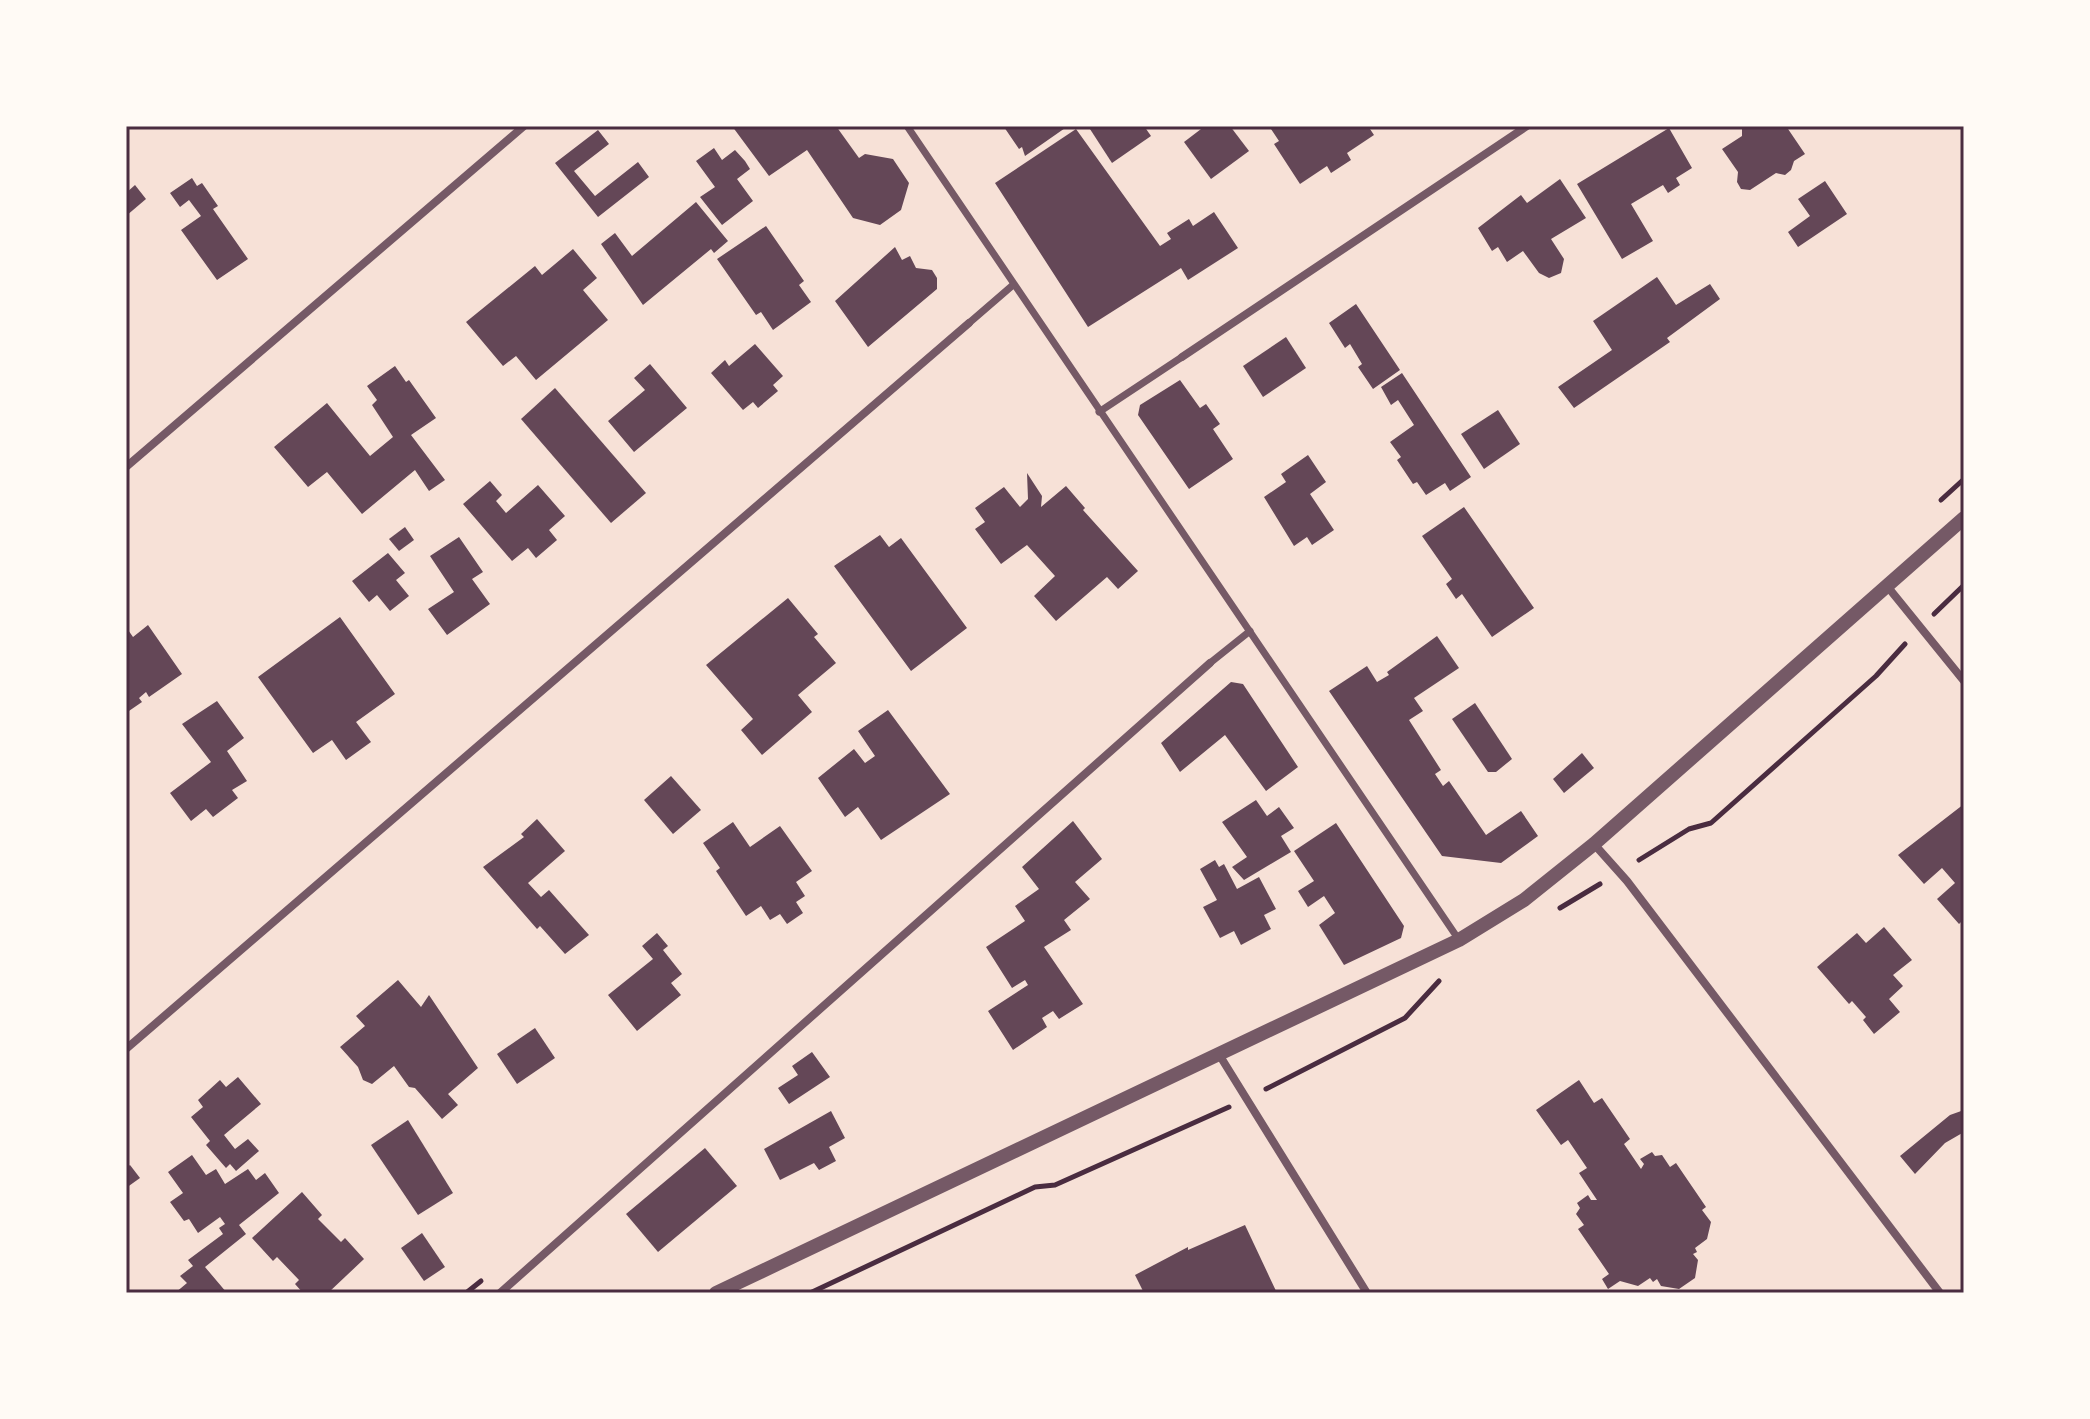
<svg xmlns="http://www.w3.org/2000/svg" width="2090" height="1419" font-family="Lato,sans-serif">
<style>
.building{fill:#644757}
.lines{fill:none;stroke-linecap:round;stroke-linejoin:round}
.path{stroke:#4a2c40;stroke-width:5}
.pedestrian{stroke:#755966;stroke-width:7}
.minor{stroke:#755966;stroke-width:8}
.tertiary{stroke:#755966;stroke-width:14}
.neatline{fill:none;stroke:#4a2c40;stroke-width:3}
</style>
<rect width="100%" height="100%" fill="#f7e1d7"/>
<g class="building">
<path d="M732 126H836L859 158 865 154 893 159 909 183 901 210 880 225 853 218 807 150 769 176Z"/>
<path d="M1006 126H1068L1025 156 1022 147 1019 149 1004 127Z"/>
<path d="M1088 126H1144L1151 136 1112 163Z"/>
<path d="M1205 126H1230L1249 151 1211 179 1184 142Z"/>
<path d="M1269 126H1368L1374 135 1347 153 1351 160 1331 173 1327 166 1300 184 1274 144 1279 141Z"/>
<path d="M1745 126H1786L1805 154 1794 161 1791 170 1785 175 1776 173 1750 190 1741 189 1737 182 1738 172 1722 149 1742 136V128Z"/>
<path d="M1669 128 1692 168 1676 178 1680 185 1668 193 1663 185 1631 204 1653 241 1622 259 1577 184Z"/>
<path d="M1076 129 1160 246 1171 239 1167 233 1189 219 1193 226 1214 212 1238 248 1188 280 1181 268 1088 327 995 183Z"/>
<path d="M598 130 609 144 574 171 595 196 638 162 649 177 598 217 555 163Z"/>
<path d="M714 148 722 160 735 150 745 161 750 169 737 179 753 201 722 225 700 197 715 187 696 161Z"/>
<path d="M192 178 197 186 202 183 218 206 213 209 248 259 217 280 181 230 201 216 189 200 180 207 170 193Z"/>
<path d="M1560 179 1586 218 1551 239 1564 259 1561 273 1549 278 1539 273 1523 251 1507 262 1498 247 1492 251 1478 228 1521 195 1527 203Z"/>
<path d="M1825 181 1847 214 1798 247 1788 232 1810 216 1798 199Z"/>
<path d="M135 185 146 199 126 216V193Z"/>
<path d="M696 202 728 241 714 253 711 249 643 305 601 244 615 233 632 256Z"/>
<path d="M766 226 804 281 799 285 811 302 773 330 761 312 756 315 717 259Z"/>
<path d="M895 247 902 260 910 256 916 268 932 270 937 278V289L868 347 835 301Z"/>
<path d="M573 249 597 278 583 290 608 320 536 380 516 356 503 366 466 322 535 266 542 275Z"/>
<path d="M1657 277 1676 305 1710 284 1720 299 1667 338 1670 342 1574 408 1558 387 1612 350 1593 321Z"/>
<path d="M1356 304 1400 370 1373 389 1358 367 1362 364 1350 344 1345 348 1329 323Z"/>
<path d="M1286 337 1306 368 1263 397 1243 366Z"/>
<path d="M755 344 783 376 773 385 778 391 758 408 753 402 743 410 711 373 725 360 729 366Z"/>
<path d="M650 364 687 408 634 452 608 421 645 390 634 378Z"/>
<path d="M395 366 406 382 409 380 436 418 411 435 445 480 429 491 415 470 362 514 327 472 308 487 274 447 327 403 370 456 393 437 372 405 377 400 367 386Z"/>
<path d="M1402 373 1471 477 1450 491 1445 483 1426 495 1417 482 1413 484 1397 460 1401 457 1390 442 1414 425 1398 400 1391 405 1381 387Z"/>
<path d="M1180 380 1200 408 1206 404 1220 424 1213 429 1233 459 1189 489 1138 415 1140 405Z"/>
<path d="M555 388 646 493 611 523 521 419Z"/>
<path d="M1498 410 1520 444 1484 469 1461 434Z"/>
<path d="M1308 455 1326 482 1310 494 1334 530 1312 545 1307 537 1294 546 1264 497 1286 482 1281 474Z"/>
<path d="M1027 473 1042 496 1041 507 1066 486 1085 508 1083 510 1138 571 1118 589 1107 577 1056 621 1034 596 1055 576 1027 545 1001 564 975 529 985 522 975 508 1004 487 1020 507 1028 499Z"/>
<path d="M490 481 502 495 496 501 506 513 538 485 565 516 549 530 557 540 536 558 528 548 512 561 463 504Z"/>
<path d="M1464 507 1534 608 1492 637 1462 594 1456 599 1446 584 1452 579 1422 536Z"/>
<path d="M405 527 414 540 399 551 389 539Z"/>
<path d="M880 535 889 547 901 538 967 628 911 671 834 566Z"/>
<path d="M459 537 483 572 472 579 490 604 447 635 428 609 454 592 430 556Z"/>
<path d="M388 553 405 573 396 580 409 596 390 611 377 595 369 602 352 581Z"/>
<path d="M788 598 818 634 814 637 836 663 798 695 812 712 762 755 741 730 753 719 706 665Z"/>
<path d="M340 617 395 694 356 722 371 742 346 760 332 740 313 753 258 677Z"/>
<path d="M148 625 182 674 149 697 146 692 139 698 142 702 126 713V627L133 637Z"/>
<path d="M1437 636 1459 668 1414 698 1423 711 1409 720 1441 770 1435 774 1443 786 1449 781 1486 835 1521 811 1538 836 1501 863 1442 856 1329 691 1367 666 1377 682 1389 675 1387 672Z"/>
<path d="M1231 682 1243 684 1298 767 1266 791 1225 735 1180 772 1161 743Z"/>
<path d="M217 701 244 738 227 751 247 781 232 790 238 798 213 817 206 809 191 821 170 793 211 762 182 724Z"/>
<path d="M1475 703 1512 759 1496 772H1488L1452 719Z"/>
<path d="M888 710 950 794 881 840 858 807 845 817 818 778 854 749 865 763 875 756 858 731Z"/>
<path d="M1582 753 1594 768 1564 793 1553 779Z"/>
<path d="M671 776 701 810 673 834 644 800Z"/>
<path d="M1256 800 1267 816 1279 807 1294 828 1281 836 1291 852 1244 880 1232 867 1247 857 1222 822Z"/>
<path d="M1964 804V919L1959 924 1937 899 1955 883 1942 868 1924 884 1898 855Z"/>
<path d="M537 819 565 851 528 883 541 897 549 890 589 935 565 954 540 926 537 929 483 867 524 837 521 834Z"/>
<path d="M1073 821 1102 859 1075 882 1090 899 1064 920 1071 930 1044 947 1083 1004 1059 1019 1053 1011 1042 1018 1047 1027 1013 1050 988 1011 1028 985 1025 980 1012 988 986 947 1025 921 1015 906 1039 889 1022 867Z"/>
<path d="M733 822 750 847 780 826 812 871 796 882 805 896 796 902 803 913 787 924 780 914 770 920 761 906 746 916 716 871 720 868 703 843Z"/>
<path d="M1336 823 1404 926 1401 938 1344 965 1319 925 1335 913 1324 896 1308 907 1298 891 1314 881 1294 851Z"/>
<path d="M1215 860 1219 867 1224 864 1237 889 1259 877 1276 909 1264 915 1271 929 1241 945 1234 931 1220 938 1203 907 1217 900 1200 869Z"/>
<path d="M1884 927 1912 960 1893 975 1903 986 1889 999 1900 1012 1874 1034 1863 1020 1866 1017 1852 1001 1849 1004 1817 967 1857 933 1866 943Z"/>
<path d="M657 933 668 946 663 950 682 974 671 983 681 995 637 1031 608 995 653 959 642 946Z"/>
<path d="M398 980 421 1007 429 995 478 1068 448 1094 458 1105 442 1119 415 1088 409 1087 394 1066 372 1084 363 1080 358 1067 340 1047 365 1026 356 1016Z"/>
<path d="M535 1028 555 1058 517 1084 497 1054Z"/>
<path d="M812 1052 830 1077 789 1104 778 1088 798 1075 792 1066Z"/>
<path d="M238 1077 261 1104 224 1135 235 1149 248 1139 259 1151 236 1171 230 1164 226 1168 206 1145 210 1141 191 1117 203 1107 198 1100 220 1080 226 1087Z"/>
<path d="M1579 1080 1594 1103 1602 1098 1630 1139 1624 1144 1641 1169 1644 1164 1640 1159 1652 1152 1655 1156 1662 1155 1670 1167 1676 1163 1706 1207 1702 1210 1711 1222 1707 1239 1695 1248 1697 1252 1693 1254 1698 1260 1695 1278 1679 1289 1661 1286 1657 1279 1653 1282 1650 1278 1638 1286 1620 1281 1608 1289 1602 1279 1609 1274 1578 1229 1584 1225 1576 1214 1580 1208 1577 1203 1588 1195 1591 1200H1597L1579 1173 1587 1168 1568 1140 1561 1145 1536 1110Z"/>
<path d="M1964 1110V1132L1945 1143 1915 1174 1900 1156 1950 1115Z"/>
<path d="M831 1111 845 1138 829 1147 836 1161 819 1170 814 1163 780 1180 764 1149Z"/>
<path d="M408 1120 453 1193 418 1215 371 1145Z"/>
<path d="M705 1148 737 1186 658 1252 626 1214Z"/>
<path d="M192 1155 206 1175 216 1169 225 1184 248 1169 256 1180 265 1173 279 1193 239 1225 246 1234 205 1267 227 1293H175L187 1283 180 1276 193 1266 188 1260 223 1234 219 1228 225 1224 220 1217 198 1233 189 1219 184 1221 170 1202 183 1193 168 1172Z"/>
<path d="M130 1165 140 1178 126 1188V1168Z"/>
<path d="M302 1192 322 1215 318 1219 341 1242 345 1238 364 1259 328 1293H303L295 1284 299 1280 277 1257 273 1261 252 1238Z"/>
<path d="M1245 1225 1277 1293H1144L1135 1275 1188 1247V1250Z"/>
<path d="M422 1233 445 1267 424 1281 401 1248Z"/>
</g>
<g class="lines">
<g class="path">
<path d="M1941 500 1964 479"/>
<path d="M1934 614 1964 585"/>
<path d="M1639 860 1689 829 1711 823 1876 676 1905 644"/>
<path d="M1560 908 1600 884"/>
<path d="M1266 1089 1405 1018 1439 981"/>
<path d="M466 1293 481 1281"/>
<path d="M810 1293 1035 1187 1055 1185 1229 1107"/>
</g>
<g class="pedestrian">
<path d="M907 126 1459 940"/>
<path d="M969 323 1013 285"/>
<path d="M1099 412 1182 357"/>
<path d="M1210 663 1250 631"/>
</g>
<g class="minor">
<path d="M1182 357 1527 126"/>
<path d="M126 467 524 126"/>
<path d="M1887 586 1964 681"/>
<path d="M1594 844 1627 881 1940 1293"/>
<path d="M126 1049 969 323"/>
<path d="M1220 1056 1367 1293"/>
<path d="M500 1293 1210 663"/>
</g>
<path class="tertiary" d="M716 1293 1459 940 1524 900 1594 844 1964 518"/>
</g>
<rect width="2090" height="1419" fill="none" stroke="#fffaf5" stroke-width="256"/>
<rect x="128" y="128" width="1834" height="1163" class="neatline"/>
</svg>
